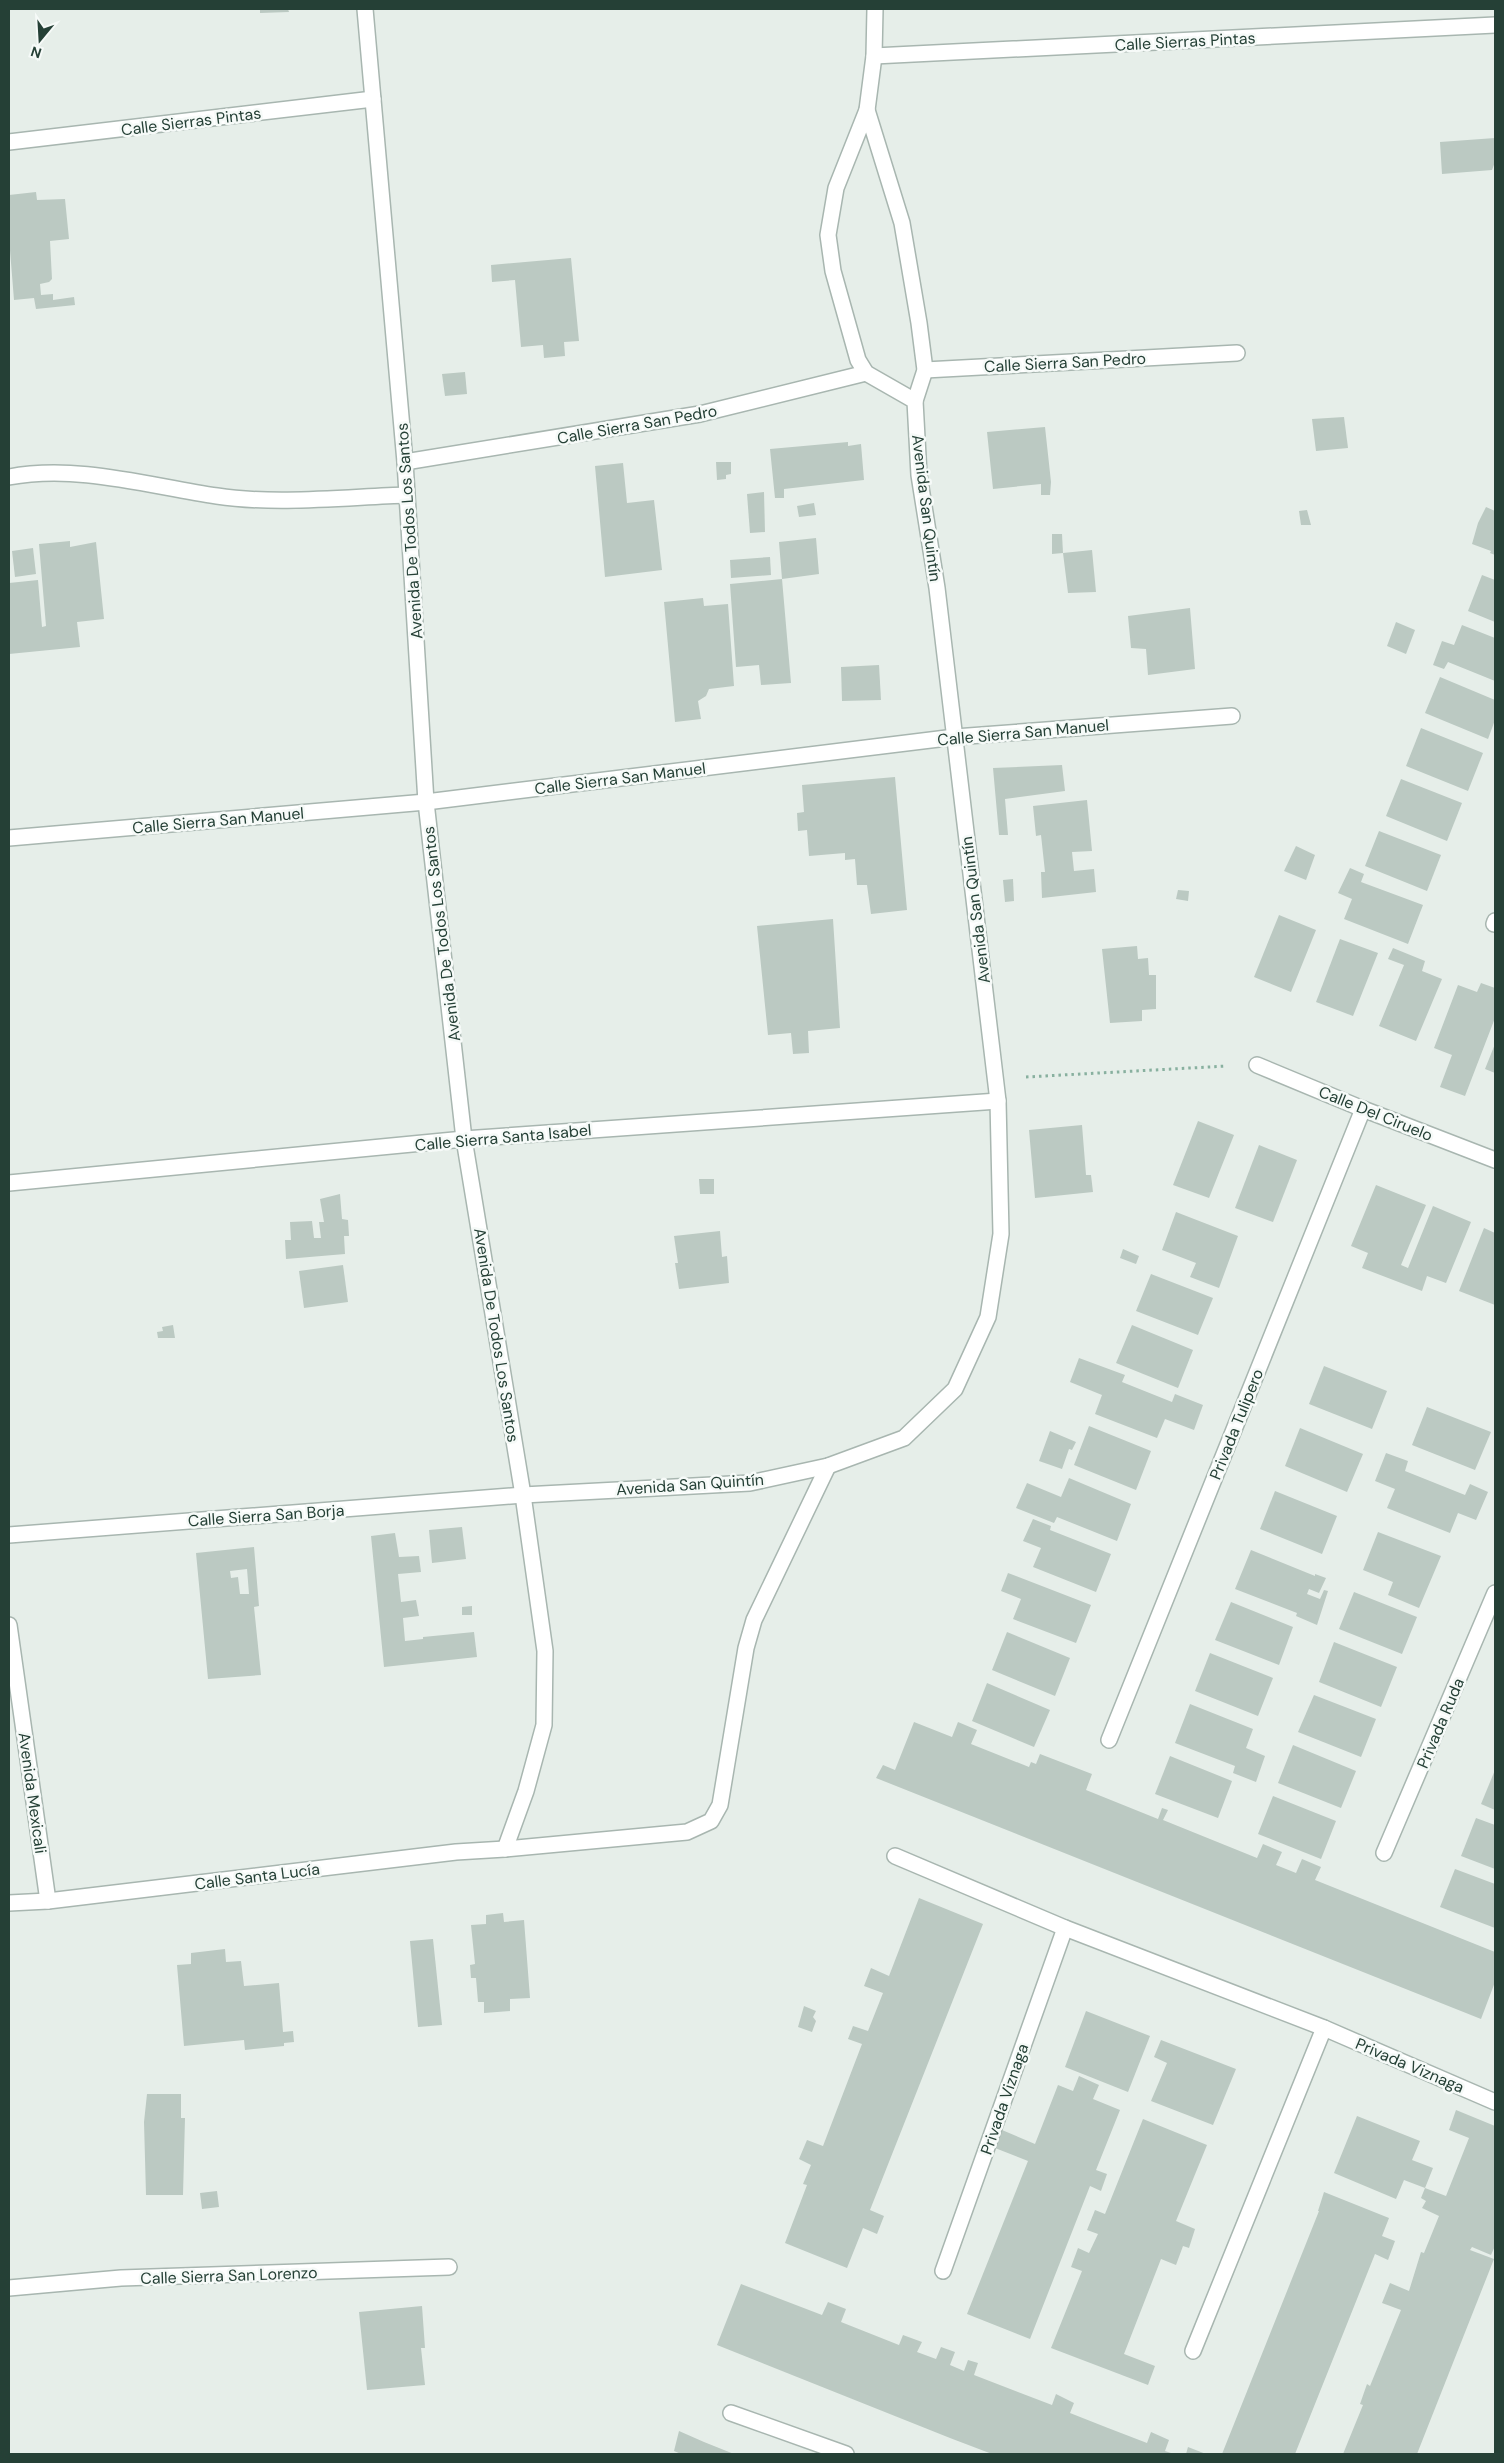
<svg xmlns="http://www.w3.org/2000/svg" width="1504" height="2463" font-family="'DM Sans',sans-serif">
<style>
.building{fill:#bbc9c2;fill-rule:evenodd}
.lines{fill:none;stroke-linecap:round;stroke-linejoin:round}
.minor-casing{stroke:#a8b6b0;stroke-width:18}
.path{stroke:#88b09f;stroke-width:3;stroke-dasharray:2.5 4;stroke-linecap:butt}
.minor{stroke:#fff;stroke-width:15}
.labels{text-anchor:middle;stroke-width:5;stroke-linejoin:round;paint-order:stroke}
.street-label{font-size:16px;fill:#254036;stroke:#f6faf8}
</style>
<rect width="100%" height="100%" fill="#e6eee9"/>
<g class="building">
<path d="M260 9H288L289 12 260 13Z"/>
<path d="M1495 138V162L1492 170 1442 174 1440 142Z"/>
<path d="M36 192 37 200 65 199 69 239 50 241 52 279 49 282 40 284 41 295 53 294V300L74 297 75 305 36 309 34 298 14 300 9 238V195Z"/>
<path d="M571 258 579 341 564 342 565 356 544 358 543 345 521 347 515 280 492 282 491 265Z"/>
<path d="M465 372 467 394 445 396 442 374Z"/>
<path d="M1344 417 1348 448 1316 451 1312 419Z"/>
<path d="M1045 427 1051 482 1050 495H1041V484L993 489 987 432Z"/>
<path d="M848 442V446L861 444 864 480 784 489V498H775L770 449Z"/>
<path d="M716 462H731V474L726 475V479L717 480Z"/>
<path d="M623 463 627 503 654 500 662 570 605 577 595 466Z"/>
<path d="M764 492 765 532 750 533 747 494Z"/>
<path d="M814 503 816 515 799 517 797 506Z"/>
<path d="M1486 507 1495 511V555L1490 553 1491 551 1472 544 1478 523Z"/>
<path d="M1307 510 1311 525H1301L1299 511Z"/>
<path d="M1052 534H1062L1063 553 1052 554Z"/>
<path d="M816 538 819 574 782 579 791 683 761 685 759 665 736 667 730 584 782 579 779 542Z"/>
<path d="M70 541V547L96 542 104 619 77 622 80 647 9 654V583L38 580 42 627 46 626 39 544Z"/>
<path d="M33 548 36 574 15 577 12 551Z"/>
<path d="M1092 550 1096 592 1068 593 1063 553Z"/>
<path d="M770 557 771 575 731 578 730 560Z"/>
<path d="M1482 575 1495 580V622L1468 611Z"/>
<path d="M703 598 704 606 728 604 734 686 709 689 706 696 698 701 701 719 675 722 664 602Z"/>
<path d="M1190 608 1195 669 1148 675 1146 649 1131 648 1128 616Z"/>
<path d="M1396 622 1415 630 1406 654 1387 646Z"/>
<path d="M1462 625 1495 638V681L1448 662 1444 669 1433 665 1442 641 1454 645Z"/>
<path d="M879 665 881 700 842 701 841 667Z"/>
<path d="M1440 677 1495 700V720L1488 739 1425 713Z"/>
<path d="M1421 728 1483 753 1468 791 1406 766Z"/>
<path d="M1062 765 1065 791 1005 799 1008 835H999L993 768Z"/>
<path d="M895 777 907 910 871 914 867 885H857L855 859 845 860V853L809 856 807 830 798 831 797 813 804 812 802 785Z"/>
<path d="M1401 779 1462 803 1447 841 1386 816Z"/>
<path d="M1087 800 1092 851 1072 852 1074 871 1094 869 1096 892 1042 898 1041 872H1045L1041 835 1036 836 1033 806Z"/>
<path d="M1379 831 1441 855 1427 891 1365 866Z"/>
<path d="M1296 846 1315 855 1306 880 1284 871Z"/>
<path d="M1350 868 1364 874 1361 882 1423 905 1408 944 1344 919 1352 899 1338 893Z"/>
<path d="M1013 879 1014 901 1005 902 1003 880Z"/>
<path d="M1178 890 1189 891 1188 901 1176 899Z"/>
<path d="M1279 915 1316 930 1291 992 1254 977Z"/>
<path d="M833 919 840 1028 808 1031 809 1053 793 1054 791 1033 768 1035 757 926Z"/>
<path d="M1340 939 1378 953 1353 1016 1316 1002Z"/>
<path d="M1137 946 1138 959 1148 958 1149 975H1156V1009L1142 1010V1021L1110 1023 1102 949Z"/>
<path d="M1393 948 1425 961 1422 971 1442 979 1416 1041 1379 1026 1404 965 1388 959Z"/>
<path d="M1481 983 1495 988V1018L1465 1096 1440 1087 1452 1055 1434 1048 1458 985 1477 992Z"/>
<path d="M1495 1044V1073L1485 1069Z"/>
<path d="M1198 1121 1234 1135 1209 1198 1173 1185Z"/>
<path d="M1082 1125 1086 1175H1091L1093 1192 1035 1198 1029 1130Z"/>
<path d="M1259 1145 1297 1160 1273 1222 1235 1208Z"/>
<path d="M699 1179H714V1194H700Z"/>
<path d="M1376 1185 1426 1205 1401 1265 1408 1268 1433 1206 1471 1222 1446 1283 1427 1276 1422 1291 1362 1268 1368 1253 1351 1246Z"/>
<path d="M340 1194 342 1219 348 1220 349 1236H344L345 1254 286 1259 285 1240H291L290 1222 312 1221 314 1238H321L319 1222H324L320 1199Z"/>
<path d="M1176 1212 1238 1236 1219 1288 1190 1277 1196 1263 1162 1250Z"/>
<path d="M1484 1228 1495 1233V1305L1459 1291Z"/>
<path d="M720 1231 722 1257 727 1256 729 1283 679 1289 675 1263H678L674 1236Z"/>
<path d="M1123 1249 1139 1256 1136 1264 1120 1258Z"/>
<path d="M343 1265 348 1302 304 1308 299 1271Z"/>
<path d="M1151 1274 1213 1298 1198 1335 1136 1311Z"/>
<path d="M173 1325 175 1338H158L157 1332 163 1331 162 1327Z"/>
<path d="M1132 1325 1193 1350 1178 1388 1116 1363Z"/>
<path d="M1079 1358 1125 1375 1122 1382 1172 1402 1175 1394 1203 1405 1194 1430 1165 1419 1157 1438 1095 1414 1102 1395 1070 1382Z"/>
<path d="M1324 1366 1387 1391 1372 1429 1309 1404Z"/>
<path d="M1427 1407 1491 1432 1475 1470 1412 1445Z"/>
<path d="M1089 1426 1151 1451 1136 1490 1074 1465Z"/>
<path d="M1300 1428 1363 1454 1347 1492 1285 1466Z"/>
<path d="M1050 1431 1076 1442 1072 1450 1069 1449 1062 1469 1039 1461Z"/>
<path d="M1386 1453 1408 1461 1405 1471 1465 1495 1470 1484 1488 1492 1476 1520 1458 1513 1450 1533 1387 1508 1395 1489 1375 1481Z"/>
<path d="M1069 1478 1131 1504 1117 1541 1057 1517 1054 1523 1016 1508 1027 1483 1061 1497Z"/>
<path d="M1275 1491 1337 1516 1322 1554 1260 1529Z"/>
<path d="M1033 1519 1051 1526 1050 1530 1111 1554 1096 1592 1033 1567 1041 1548 1023 1541Z"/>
<path d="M462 1527 466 1559 432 1563 429 1530Z"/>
<path d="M1378 1532 1441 1556 1419 1608 1388 1595 1393 1582 1363 1570Z"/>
<path d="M395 1533 399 1557 419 1556 421 1572 398 1574 401 1602 416 1600 419 1616 403 1618 405 1641 423 1639V1637L474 1632 477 1657 384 1667 371 1536Z"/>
<path d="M254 1547 259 1606 254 1607 261 1675 208 1679 196 1553ZM247 1569 249 1594H240L238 1577 231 1578 230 1571Z"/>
<path d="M1251 1550 1315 1576V1574L1326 1578 1319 1593 1309 1589 1307 1594 1320 1599 1324 1590 1328 1591 1317 1625 1296 1616 1297 1613 1235 1589Z"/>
<path d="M1008 1573 1091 1605 1076 1643 1013 1619 1021 1599 1001 1591Z"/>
<path d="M1354 1592 1417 1617 1402 1654 1339 1629Z"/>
<path d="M1231 1602 1293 1627 1279 1665 1215 1640Z"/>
<path d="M472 1606V1615H462V1607Z"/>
<path d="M1007 1632 1070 1658 1055 1696 992 1670Z"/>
<path d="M1334 1642 1397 1667 1381 1707 1319 1682Z"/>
<path d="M1210 1653 1273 1678 1258 1716 1195 1691Z"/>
<path d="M987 1683 1050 1710 1034 1747 972 1721Z"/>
<path d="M1314 1695 1376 1719 1361 1757 1298 1732Z"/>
<path d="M1190 1704 1253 1729 1246 1748 1265 1756 1256 1782 1233 1773 1235 1766 1175 1743Z"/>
<path d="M914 1722 952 1737 958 1722 977 1730 971 1744 1029 1767 1031 1762 1036 1764 1040 1754 1092 1774 1086 1790 1158 1819 1162 1808 1168 1810 1163 1820 1257 1858 1263 1844 1282 1852 1276 1865 1296 1873 1302 1859 1321 1867 1315 1880 1495 1952V1982L1481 2019 876 1778 883 1765 895 1770Z"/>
<path d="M1293 1745 1356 1771 1341 1808 1278 1783Z"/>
<path d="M1170 1756 1232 1781 1218 1818 1155 1794Z"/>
<path d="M1495 1770V1810L1481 1804Z"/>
<path d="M1273 1796 1336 1821 1321 1859 1258 1834Z"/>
<path d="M1476 1818 1495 1825V1869L1461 1856Z"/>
<path d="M1455 1869 1495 1884V1928L1440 1907Z"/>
<path d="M919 1898 983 1924 870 2210 884 2216 877 2234 863 2228 847 2268 785 2243 807 2185 803 2184 811 2165 799 2159 807 2140 823 2146 862 2044 848 2039 853 2026 868 2031 883 1993 864 1986 871 1968 889 1976Z"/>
<path d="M503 1913 504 1922 524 1920 530 1998 510 1999V2011L484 2013V2002H478L476 1978H471L470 1965 475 1964 471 1925 486 1924V1915Z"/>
<path d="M433 1939 442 2025 418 2027 410 1941Z"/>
<path d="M225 1949 226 1962 241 1961 244 1986 279 1983 283 2032 293 2031 294 2042 284 2043V2046L245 2050 244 2040 184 2046 177 1965 191 1964V1953Z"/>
<path d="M804 2006 816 2011 813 2017 816 2021 812 2032 798 2027Z"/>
<path d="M1086 2011 1150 2036 1128 2092 1065 2067Z"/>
<path d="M1161 2040 1236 2069 1213 2125 1151 2101 1167 2063 1154 2057Z"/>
<path d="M1079 2076 1099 2085 1093 2099 1120 2110 1096 2170 1107 2174 1101 2191 1090 2186 1030 2339 967 2314 1028 2161 995 2148 1002 2130 1035 2144 1058 2085 1073 2091Z"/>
<path d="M147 2094H181V2118H185L183 2195H146L144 2122Z"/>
<path d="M1456 2110 1495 2126V2246L1491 2255 1472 2247 1470 2250 1494 2259 1417 2454H1343L1363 2405 1360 2404 1367 2384 1370 2386 1401 2310 1382 2303 1390 2283 1409 2291 1421 2252 1424 2253 1439 2216 1422 2208 1426 2201 1421 2198 1425 2188 1404 2180 1396 2199 1334 2173 1357 2116 1420 2141 1412 2160 1433 2168 1425 2188 1446 2196 1469 2138 1449 2130Z"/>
<path d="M1143 2119 1207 2145 1176 2221 1195 2229 1189 2248 1183 2246 1176 2265 1161 2259 1124 2354 1155 2366 1148 2385 1051 2348 1082 2271 1071 2267 1078 2248 1089 2253 1098 2234 1087 2230 1095 2210 1105 2214Z"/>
<path d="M217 2191 219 2207 202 2209 200 2193Z"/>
<path d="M1324 2192 1389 2218 1382 2236 1395 2241 1388 2260 1375 2254 1295 2454H1222L1319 2211H1318Z"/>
<path d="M741 2284 822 2315 828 2302 846 2309 841 2322 899 2345 903 2335 922 2342 917 2352 936 2359 941 2347 955 2352 950 2365 964 2371 968 2360 978 2363 974 2375 1052 2405 1056 2394 1074 2403 1070 2413 1108 2428 1147 2443 1151 2432 1169 2440 1165 2451 1174 2454H992L950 2438 717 2345Z"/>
<path d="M422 2306 425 2348H421L425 2385 367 2390 359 2312Z"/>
<path d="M679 2431 704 2442 734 2454H681L674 2451Z"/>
<path d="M1188 2447 1206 2454H1186Z"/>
</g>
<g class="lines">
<g class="minor-casing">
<g id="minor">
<path d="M365 9 405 462 426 802 464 1139 523 1495 545 1651 544 1725 526 1791 505 1849"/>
<path d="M874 56 1495 25"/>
<path d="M867 110 902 223 919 323 925 370 915 401"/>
<path d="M9 142 373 99"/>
<path d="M925 370 1237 353"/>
<path d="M405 462 700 414 866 373"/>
<path d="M9 477C77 464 149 486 217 496 276 505 347 497 407 495"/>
<path d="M9 838 426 802 955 737 1232 716"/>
<path d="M1494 924 1495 921"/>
<path d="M1257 1065 1363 1109 1495 1160"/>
<path d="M9 1183 464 1139 998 1101"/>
<path d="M9 1535 523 1495 750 1483 828 1466 904 1438 955 1389 988 1317 1001 1234 998 1101 937 588 919 475 915 401 866 373 858 360 833 271 828 235 836 188 867 110 874 56 875 9"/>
<path d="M9 1625 48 1901"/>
<path d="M1109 1740 1363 1109"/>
<path d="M1384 1853 1495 1593"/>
<path d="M895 1856 1065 1928 1324 2028 1495 2102"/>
<path d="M9 1903 48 1901 456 1852 505 1849 687 1832 711 1821 720 1805 746 1648 754 1620 828 1466"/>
<path d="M943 2271 1065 1928"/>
<path d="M9 2288 121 2278 449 2267"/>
<path d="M1193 2351 1324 2028"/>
<path d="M731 2413 846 2454"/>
</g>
</g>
<path class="path" d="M1026 1077 1227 1066"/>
<use href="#minor" class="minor"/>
</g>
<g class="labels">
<g class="street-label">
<text transform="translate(1185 41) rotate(-3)" y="6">Calle Sierras Pintas</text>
<text transform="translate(191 121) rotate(-7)" y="6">Calle Sierras Pintas</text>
<text transform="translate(1065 362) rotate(-3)" y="6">Calle Sierra San Pedro</text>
<text transform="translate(637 424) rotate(-10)" y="6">Calle Sierra San Pedro</text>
<text transform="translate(927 508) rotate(83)" y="6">Avenida San Quintín</text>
<text transform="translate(409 531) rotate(-94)" y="6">Avenida De Todos Los Santos</text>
<text transform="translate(1023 732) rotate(-5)" y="6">Calle Sierra San Manuel</text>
<text transform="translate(620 778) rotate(-7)" y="6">Calle Sierra San Manuel</text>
<text transform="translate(218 820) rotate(-5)" y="6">Calle Sierra San Manuel</text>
<text transform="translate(975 910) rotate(-97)" y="6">Avenida San Quintín</text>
<text transform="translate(441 934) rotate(-97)" y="6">Avenida De Todos Los Santos</text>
<text transform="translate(1376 1113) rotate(22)" y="6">Calle Del Ciruelo</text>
<text transform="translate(503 1137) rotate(-5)" y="6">Calle Sierra Santa Isabel</text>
<text transform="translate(497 1335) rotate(81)" y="6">Avenida De Todos Los Santos</text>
<text transform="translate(1236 1424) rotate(-68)" y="6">Privada Tulipero</text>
<text transform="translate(690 1484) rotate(-4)" y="6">Avenida San Quintín</text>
<text transform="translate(266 1515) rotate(-4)" y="6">Calle Sierra San Borja</text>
<text transform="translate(1440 1723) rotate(-67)" y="6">Privada Ruda</text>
<text transform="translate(33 1793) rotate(82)" y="6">Avenida Mexicali</text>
<text transform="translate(257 1876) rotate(-7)" y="6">Calle Santa Lucía</text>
<text transform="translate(1410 2065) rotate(23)" y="6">Privada Viznaga</text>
<text transform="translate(1004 2099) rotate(-71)" y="6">Privada Viznaga</text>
<text transform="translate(229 2275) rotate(-2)" y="6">Calle Sierra San Lorenzo</text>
</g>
</g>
<rect width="1504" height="2463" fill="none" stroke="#254036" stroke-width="20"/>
<g transform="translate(40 40) rotate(198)" stroke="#f6faf8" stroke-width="4" paint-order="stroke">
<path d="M0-4L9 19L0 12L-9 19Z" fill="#254036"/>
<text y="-8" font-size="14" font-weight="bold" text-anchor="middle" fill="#254036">N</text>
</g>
</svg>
